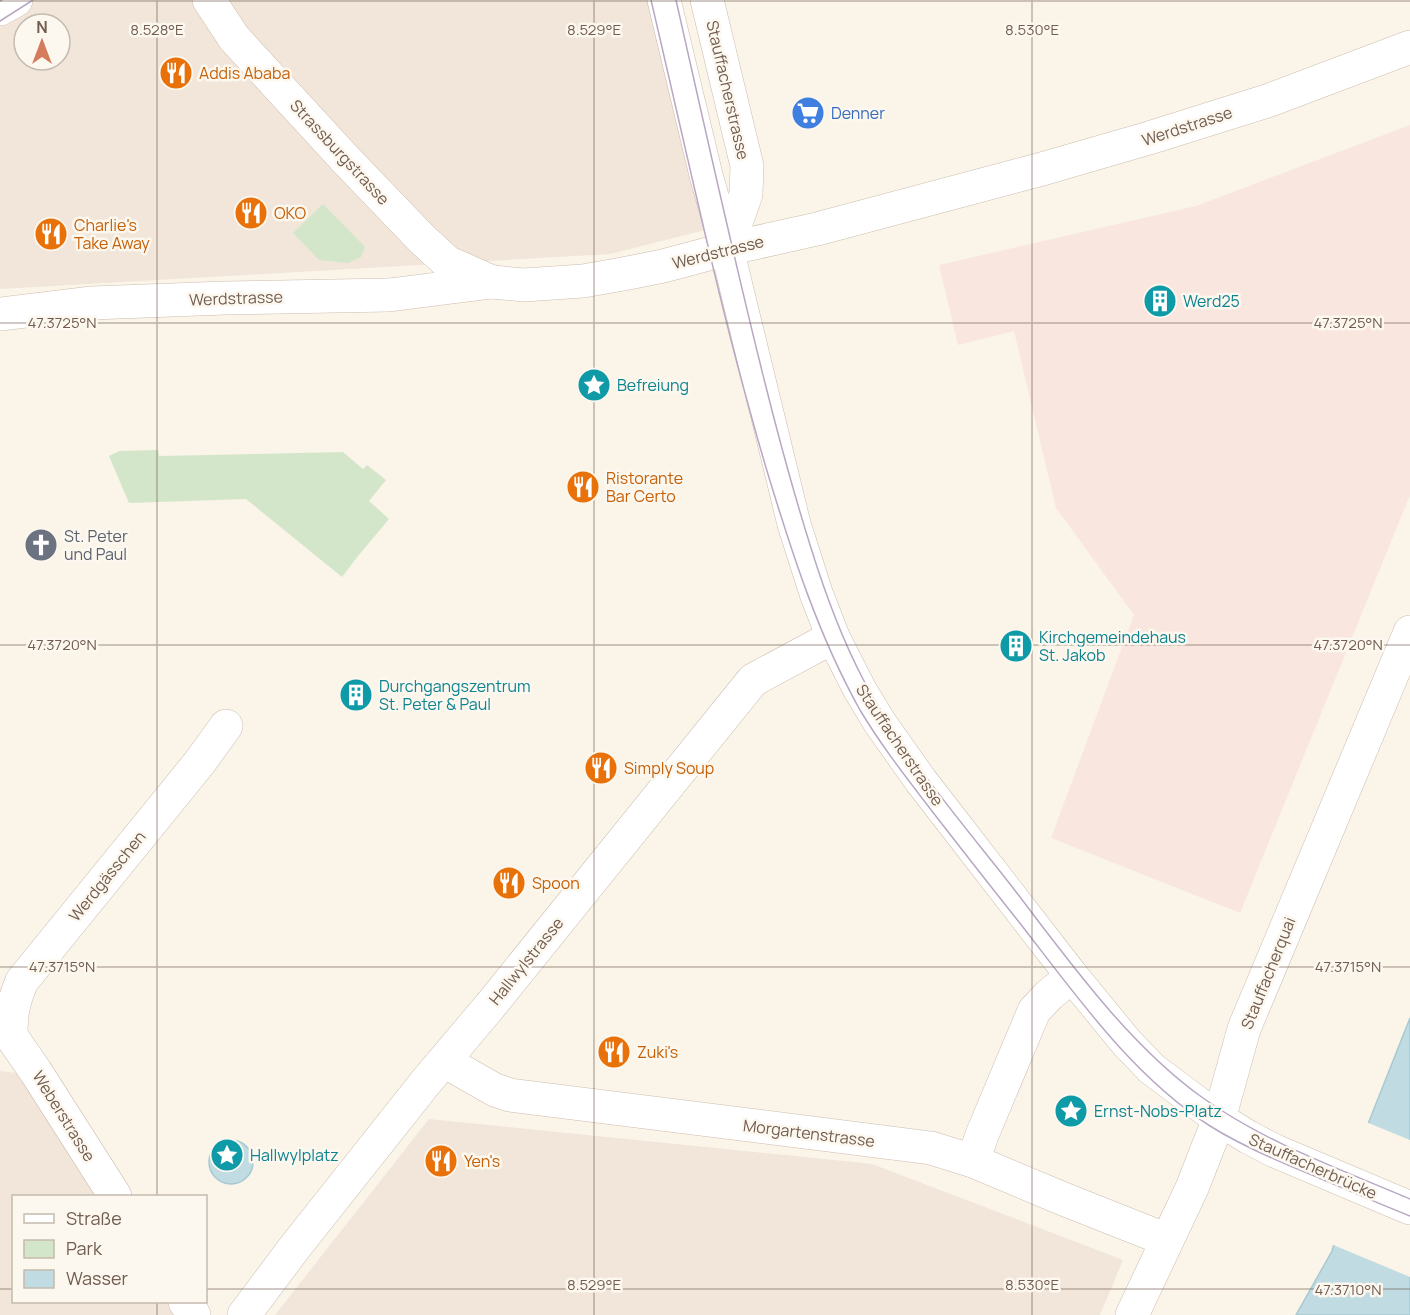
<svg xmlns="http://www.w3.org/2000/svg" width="1410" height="1315" font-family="Manrope,sans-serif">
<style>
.residential{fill:#f1e6d9;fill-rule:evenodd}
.commercial{fill:#f9e7df}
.green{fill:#d4e6c9}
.water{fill:#c0dbe2;stroke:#a7cad2;stroke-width:1.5}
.pier{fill:#faf4e9}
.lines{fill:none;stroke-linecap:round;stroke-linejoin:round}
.street-casing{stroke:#cbbdb0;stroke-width:34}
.secondary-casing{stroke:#cdbdae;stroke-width:34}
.street{stroke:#fff;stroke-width:33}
.secondary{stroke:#fff;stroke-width:33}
.tram{stroke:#b8a8c3;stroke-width:1.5}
.ticks{fill:none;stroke:#725d50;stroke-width:1.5;stroke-opacity:0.45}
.labels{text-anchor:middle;stroke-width:5;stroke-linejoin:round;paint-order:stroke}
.food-label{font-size:16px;fill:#c56008;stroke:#fdf8ef;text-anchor:start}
.street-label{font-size:16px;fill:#725d50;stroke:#fdf8ef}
.shop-label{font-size:16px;fill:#366cbe;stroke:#fdf8ef;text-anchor:start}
.culture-label{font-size:16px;fill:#0d838f;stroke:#fdf8ef;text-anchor:start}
.worship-label{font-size:16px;fill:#5b616d;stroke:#fdf8ef;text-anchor:start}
.ticks-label{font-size:15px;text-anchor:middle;fill:#725d50;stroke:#fdf8ef;stroke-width:5;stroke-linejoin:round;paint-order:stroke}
</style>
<rect width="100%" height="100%" fill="#faf4e9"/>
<g class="residential">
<path d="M0 0H662L717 227 610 254 0 289ZM24 24H60V60H24Z"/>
<path d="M0 1071 17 1073 98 1196H14V1302H166L174 1315H0Z"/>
<path d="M429 1119 872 1164 1123 1260 1100 1315H275Z"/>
</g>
<path class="commercial" d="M1410 125V495L1240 913 1051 838 1134 615 1056 508 1014 331 958 345 939 265 1196 206Z"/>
<g class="green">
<path d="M323 204 365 247 361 257 348 263 319 260 293 233Z"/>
<path d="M158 450 159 456 343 452 363 469 367 465 386 480 369 501 389 519 358 556 342 577 246 499 129 503 109 456 119 451Z"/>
</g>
<g class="water">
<path d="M1410 1018V1315H1296L1332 1251 1368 1124Z"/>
<circle cx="231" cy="1162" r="22"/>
</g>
<path class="pier" d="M1366 1122 1410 1140V1277L1331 1244Z"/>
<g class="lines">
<g class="street-casing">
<g id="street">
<path d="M0 9 16 0"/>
<path d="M11 1036C11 1014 13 1002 22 981L200 762 226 726"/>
<path d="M11 1036 36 1072 115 1196"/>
<path d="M444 1061 495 1090 510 1095 931 1148 973 1161 1061 1198 1167 1240"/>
<path d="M973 1161 982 1135 1034 1011 1049 995 1072 976"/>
<path d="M185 1302 194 1315"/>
<path d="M244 1315 295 1247 425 1083 490 1006 753 680 833 637"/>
</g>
</g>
<g class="secondary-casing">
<g id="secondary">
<path d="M209 0 234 38 347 161 422 239 447 262 492 282"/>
<path d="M664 0 706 175 727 249 794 524 816 593 833 637 860 690 880 723 921 781 1072 976 1127 1043 1152 1069 1219 1119 1248 1137 1275 1151 1410 1208"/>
<path d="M707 0 747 166 746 194 727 249"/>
<path d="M0 314 92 303 225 298 389 295 492 282 524 285 583 281 623 274 663 266 727 249 817 229 1042 169 1149 138 1270 100 1410 47"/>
<path d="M1132 1315 1192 1188 1219 1119 1244 1029 1410 632"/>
</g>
</g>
<use href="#street" class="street"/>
<use href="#secondary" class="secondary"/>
<g class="tram">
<path d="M651 0C688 157 721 316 767 471 792 553 818 635 860 710 882 747 909 781 935 815 963 851 991 887 1019 922 1076 995 1131 1075 1210 1126 1242 1146 1277 1161 1312 1175 1345 1189 1377 1203 1410 1216"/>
<path d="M676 0C705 128 733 256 765 383 779 439 794 494 811 548 825 593 841 637 863 679 902 753 958 818 1010 884 1066 957 1128 1045 1203 1098 1266 1143 1340 1169 1410 1199"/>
<path d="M0 1 2 0"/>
<path d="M0 21 33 0"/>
</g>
</g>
<path class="ticks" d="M157 0V1196M594 0V1315M1032 0V1315M0 1H1410M0 323H1410M0 645H1410M0 967H1410M0 1289H14M206 1289H1410M157 1302V1315"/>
<defs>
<g id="restaurant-disc" transform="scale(1.725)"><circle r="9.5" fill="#e8710a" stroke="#fdf8ef"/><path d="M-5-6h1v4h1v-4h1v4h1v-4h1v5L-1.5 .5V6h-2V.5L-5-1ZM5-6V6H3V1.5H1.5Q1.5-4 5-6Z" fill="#fff"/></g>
<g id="supermarket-disc" transform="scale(1.725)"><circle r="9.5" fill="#3f7fe0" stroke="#fdf8ef"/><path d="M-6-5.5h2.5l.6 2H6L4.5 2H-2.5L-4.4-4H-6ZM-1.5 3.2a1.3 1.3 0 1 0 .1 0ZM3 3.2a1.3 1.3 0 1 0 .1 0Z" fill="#fff"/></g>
<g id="building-disc" transform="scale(1.725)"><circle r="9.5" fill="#0f9aa8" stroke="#fdf8ef"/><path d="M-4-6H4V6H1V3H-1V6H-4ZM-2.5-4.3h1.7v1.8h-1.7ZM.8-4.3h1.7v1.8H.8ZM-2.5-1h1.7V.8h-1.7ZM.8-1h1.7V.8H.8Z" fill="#fff"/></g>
<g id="sight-disc" transform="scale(1.725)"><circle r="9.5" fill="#0f9aa8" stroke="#fdf8ef"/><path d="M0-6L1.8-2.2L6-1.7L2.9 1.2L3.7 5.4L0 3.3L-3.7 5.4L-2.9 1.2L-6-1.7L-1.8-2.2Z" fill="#fff"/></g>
<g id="church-disc" transform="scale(1.725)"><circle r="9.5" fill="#6b7280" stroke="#fdf8ef"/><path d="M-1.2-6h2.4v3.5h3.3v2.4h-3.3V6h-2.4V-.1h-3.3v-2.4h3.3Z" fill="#fff"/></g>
</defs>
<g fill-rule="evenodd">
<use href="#restaurant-disc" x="176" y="73"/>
<use href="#supermarket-disc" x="808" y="113"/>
<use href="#restaurant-disc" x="251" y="213"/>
<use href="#restaurant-disc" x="51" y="234"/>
<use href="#building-disc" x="1160" y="301"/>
<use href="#sight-disc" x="594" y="385"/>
<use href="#restaurant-disc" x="583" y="487"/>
<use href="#church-disc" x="41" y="545"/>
<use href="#building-disc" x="1016" y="646"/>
<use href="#building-disc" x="356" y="695"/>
<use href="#restaurant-disc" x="601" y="768"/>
<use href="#restaurant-disc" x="509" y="883"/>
<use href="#restaurant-disc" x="614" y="1052"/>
<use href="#sight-disc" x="1071" y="1111"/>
<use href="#sight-disc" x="227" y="1155"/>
<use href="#restaurant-disc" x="441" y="1161"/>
</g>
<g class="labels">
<g class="food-label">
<text x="199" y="79">Addis Ababa</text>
<text x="274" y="219">OKO</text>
<text x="74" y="231">Charlie's<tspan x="74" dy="18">Take Away</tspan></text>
<text x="606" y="484">Ristorante<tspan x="606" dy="18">Bar Certo</tspan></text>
<text x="624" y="774">Simply Soup</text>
<text x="532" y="889">Spoon</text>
<text x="637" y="1058">Zuki's</text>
<text x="464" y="1167">Yen's</text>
</g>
<g class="street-label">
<text transform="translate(728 90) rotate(77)" y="6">Stauffacherstrasse</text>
<text transform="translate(1187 126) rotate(-18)" y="6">Werdstrasse</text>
<text transform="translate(340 152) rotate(47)" y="6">Strassburgstrasse</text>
<text transform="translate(718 252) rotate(-14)" y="6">Werdstrasse</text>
<text transform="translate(236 298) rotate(-2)" y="6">Werdstrasse</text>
<text transform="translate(900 745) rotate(56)" y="6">Stauffacherstrasse</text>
<text transform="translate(107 876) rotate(-51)" y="6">Werdgässchen</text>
<text transform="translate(526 961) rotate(-51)" y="6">Hallwylstrasse</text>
<text transform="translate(1268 973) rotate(-68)" y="6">Stauffacherquai</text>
<text transform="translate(64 1116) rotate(58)" y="6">Weberstrasse</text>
<text transform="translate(809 1133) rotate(7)" y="6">Morgartenstrasse</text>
<text transform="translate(1313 1166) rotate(24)" y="6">Stauffacherbrücke</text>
</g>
<g class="shop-label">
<text x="831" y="119">Denner</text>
</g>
<g class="culture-label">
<text x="1183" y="307">Werd25</text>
<text x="617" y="391">Befreiung</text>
<text x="1039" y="643">Kirchgemeindehaus<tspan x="1039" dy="18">St. Jakob</tspan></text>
<text x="379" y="692">Durchgangszentrum<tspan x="379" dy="18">St. Peter &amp; Paul</tspan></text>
<text x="1094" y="1117">Ernst-Nobs-Platz</text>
<text x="250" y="1161">Hallwylplatz</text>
</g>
<g class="worship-label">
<text x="64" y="542">St. Peter<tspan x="64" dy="18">und Paul</tspan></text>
</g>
</g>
<g class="ticks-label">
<text x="157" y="35">8.528°E</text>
<text x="594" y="35">8.529°E</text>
<text x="1032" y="35">8.530°E</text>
<text x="62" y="328">47.3725°N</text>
<text x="1348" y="328">47.3725°N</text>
<text x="62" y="650">47.3720°N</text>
<text x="1348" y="650">47.3720°N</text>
<text x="62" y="972">47.3715°N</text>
<text x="1348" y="972">47.3715°N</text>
<text x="594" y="1290">8.529°E</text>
<text x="1032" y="1290">8.530°E</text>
<text x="1348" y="1295">47.3710°N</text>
</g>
<rect x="12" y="1195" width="195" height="108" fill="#fdf8ef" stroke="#c5baaf" stroke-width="1.5"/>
<rect x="24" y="1214" width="30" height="9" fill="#ffffff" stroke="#c5baaf" stroke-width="1.5"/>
<text x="66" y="1225" font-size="18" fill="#725d50">Straße</text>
<rect x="24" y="1240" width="30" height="18" fill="#d4e6c9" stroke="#c5baaf" stroke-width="1.5"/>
<text x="66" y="1255" font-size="18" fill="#725d50">Park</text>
<rect x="24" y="1270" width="30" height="18" fill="#c0dbe2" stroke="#c5baaf" stroke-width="1.5"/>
<text x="66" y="1285" font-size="18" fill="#725d50">Wasser</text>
<g transform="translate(42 42)"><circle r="28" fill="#fdf8ef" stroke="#c5baaf" stroke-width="1.5"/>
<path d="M0-4.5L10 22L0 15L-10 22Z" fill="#d57c5e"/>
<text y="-9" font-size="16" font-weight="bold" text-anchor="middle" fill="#725d50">N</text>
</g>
</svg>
